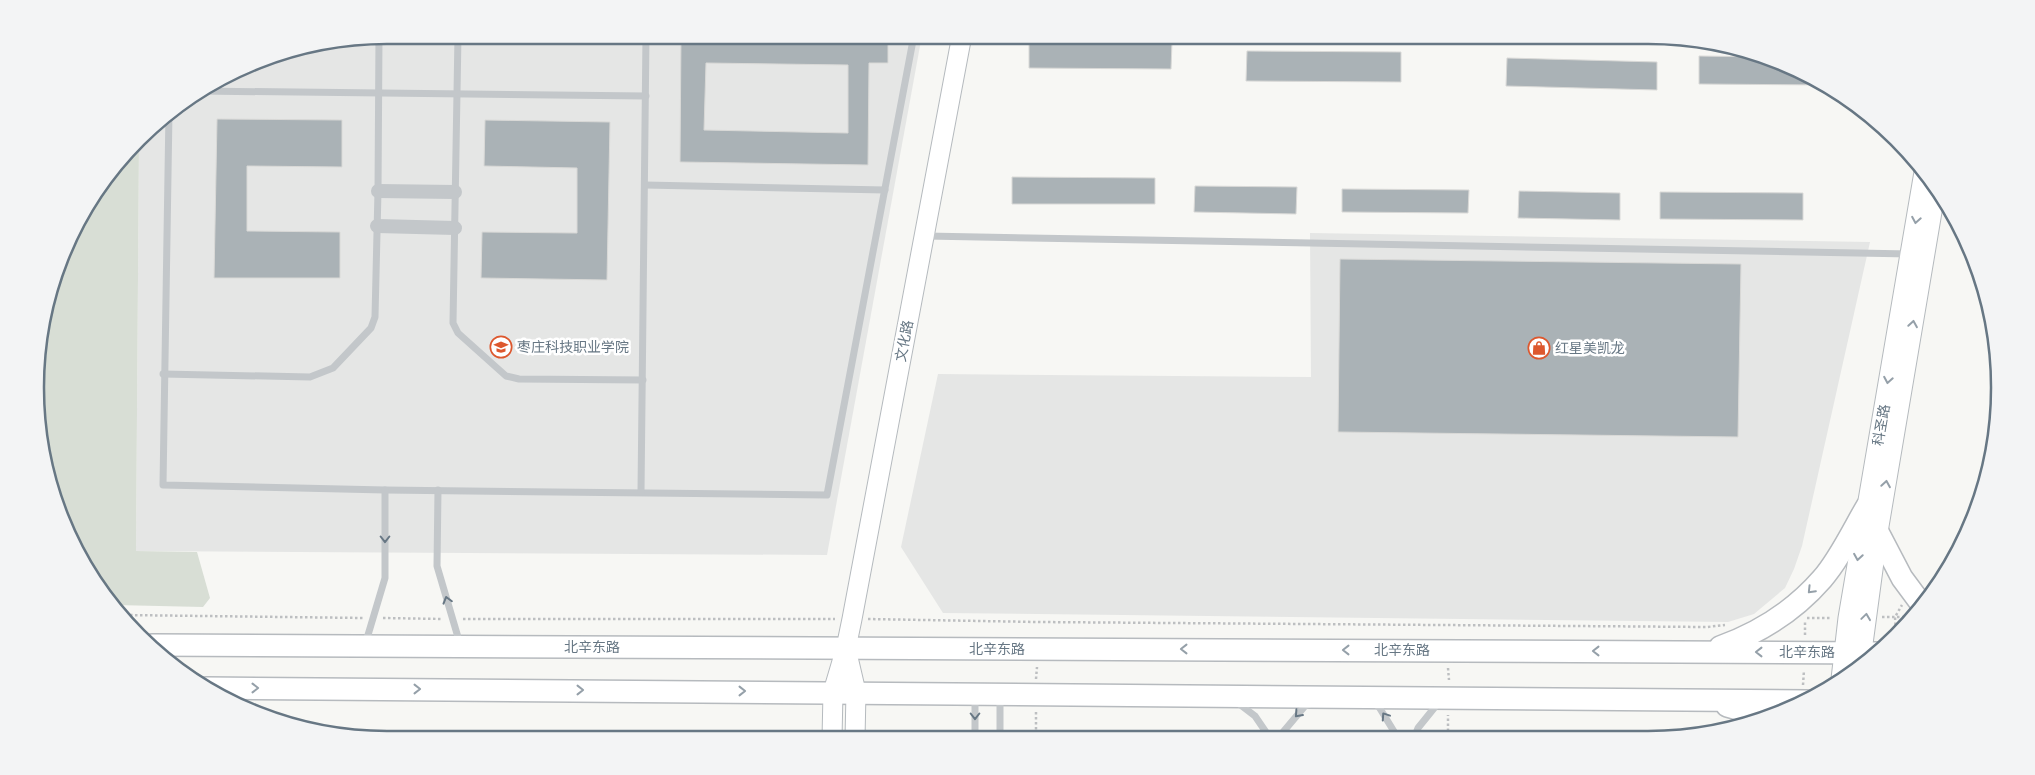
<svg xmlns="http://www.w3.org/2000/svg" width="2035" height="775" font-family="'DM Sans','Noto Sans SC',sans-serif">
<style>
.built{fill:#e5e6e5}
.green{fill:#d8ded5}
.building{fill:#aab2b6;stroke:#d9d9d7;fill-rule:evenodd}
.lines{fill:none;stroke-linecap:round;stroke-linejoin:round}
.secondary-casing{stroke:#b5babe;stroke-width:21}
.primary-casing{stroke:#b6babe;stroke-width:24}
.path{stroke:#bdbfc1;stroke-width:2.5;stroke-dasharray:2.5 2.5;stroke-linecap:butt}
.lane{stroke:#c3c7ca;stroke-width:7}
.street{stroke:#c3c7ca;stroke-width:14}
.secondary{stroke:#fff;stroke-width:19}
.primary{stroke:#fff;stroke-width:21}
.oneway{stroke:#95a0a9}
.oneway2{stroke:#677784}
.labels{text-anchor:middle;stroke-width:5;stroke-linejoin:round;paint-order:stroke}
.street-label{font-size:14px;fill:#677784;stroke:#fff}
.poi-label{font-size:14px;fill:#677784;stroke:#fff;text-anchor:start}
.rim{fill:none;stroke:#677784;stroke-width:2.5}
</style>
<rect width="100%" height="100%" fill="#f7f7f4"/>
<g class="built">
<path d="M388 35H922L827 555 136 551 139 142 155 122 211 82 274 54Z"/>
<path d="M1310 233 1870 242 1802 546 1794 569 1785 588 1754 614 1728 622 943 613 901 547 938 374 1311 377Z"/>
</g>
<path class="green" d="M139 142 136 551 197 552 210 598 203 607 115 605 94 583 62 522 42 457 38 341 54 274 82 212Z"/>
<g class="building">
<path d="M681 35H888V63H869L868 165 680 162ZM706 63 848 65V133L704 130Z"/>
<path d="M1029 41 1172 42 1171 69 1029 68Z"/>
<path d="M1247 51 1401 52V82L1246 81Z"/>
<path d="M1699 56 1765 57 1804 71 1825 85 1699 84Z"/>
<path d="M1507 58 1657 62V90L1506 86Z"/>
<path d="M217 119 342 120V167L247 166V231L340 232V278H214Z"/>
<path d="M485 120 610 122 607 280 481 278 482 232 577 233V168L484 166Z"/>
<path d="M1012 177 1155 178V204H1012Z"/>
<path d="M1195 186 1297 187 1296 214 1194 212Z"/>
<path d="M1342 189 1469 190 1468 213 1342 212Z"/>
<path d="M1519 191 1620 193V220L1518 218Z"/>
<path d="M1660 192 1803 193V220L1660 219Z"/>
<path d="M1340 259 1741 264 1738 437 1338 432Z"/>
</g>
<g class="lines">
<g class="secondary-casing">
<g id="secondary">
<path d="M846 649 856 692 855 739"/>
<path d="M1860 666 1878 532 1936 188"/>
<path d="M1841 679 1848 618 1924 172"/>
<path d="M832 739 833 692 846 648 852 619 962 35"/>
</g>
</g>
<g class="primary-casing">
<g id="primary">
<path d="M1878 532 1902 578 1922 605"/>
<path d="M152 645 1880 653"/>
<path d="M1720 647C1759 633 1795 610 1822 579 1839 560 1854 528 1867 506"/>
<path d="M206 688 1807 701"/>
<path d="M1727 706 1748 712 1758 718"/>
</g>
</g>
<g class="path">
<path d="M125 615 363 618"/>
<path d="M1882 617H1909"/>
<path d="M383 618 443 619"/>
<path d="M1807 618H1832"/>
<path d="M463 619H835"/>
<path d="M868 619 1037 622 1707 627 1725 625"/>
<path d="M1805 635V620"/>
<path d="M1896 635 1895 617 1902 605"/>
<path d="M1448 668 1449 680"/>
<path d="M1036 679 1037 667"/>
<path d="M1803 685 1804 670"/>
<path d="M1036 712V735"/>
<path d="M1010 735H1255"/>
<path d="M1295 735H1385"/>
<path d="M791 736H816"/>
<path d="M1425 736 1526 737"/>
<path d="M1448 736V715"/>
<path d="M872 737H904"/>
<path d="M902 739 965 735"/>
</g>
<g class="lane">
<path d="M458 35 453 323 458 333 506 376 519 379 643 380"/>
<path d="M199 91 646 96"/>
<path d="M169 112 163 485 385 490 827 495 914 35"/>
<path d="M645 185 885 190"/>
<path d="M926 236 1910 254"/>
<path d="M163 374 310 377 333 368 371 328 375 317 378 191 379 36"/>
<path d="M438 490 437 566 460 644"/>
<path d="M641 492 646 35"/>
<path d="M365 645 385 578V490"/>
<path d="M1000 696V739"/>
<path d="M1238 703 1255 716 1270 738"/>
<path d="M1374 703 1379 707 1398 738"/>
<path d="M1278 738 1305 706 1312 703"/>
<path d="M1414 738 1418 728 1439 702"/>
<path d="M975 739V697"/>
</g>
<g class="street">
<path d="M378 191 455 192"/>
<path d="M377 226 455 228"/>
</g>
<use href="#secondary" class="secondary"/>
<use href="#primary" class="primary"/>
</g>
<defs><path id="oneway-chevron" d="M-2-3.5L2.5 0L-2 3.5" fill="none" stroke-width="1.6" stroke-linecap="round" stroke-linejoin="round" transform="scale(1.25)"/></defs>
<g class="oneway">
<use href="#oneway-chevron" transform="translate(1916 220) rotate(100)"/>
<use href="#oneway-chevron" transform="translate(1913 324) rotate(-81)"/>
<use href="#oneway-chevron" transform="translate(1888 380) rotate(100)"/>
<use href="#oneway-chevron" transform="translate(1886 484) rotate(-81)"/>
<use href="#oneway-chevron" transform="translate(1858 557) rotate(99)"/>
<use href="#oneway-chevron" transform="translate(1811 590) rotate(134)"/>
<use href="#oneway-chevron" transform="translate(1866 617) rotate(-82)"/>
<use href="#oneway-chevron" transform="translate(1184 649) rotate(-180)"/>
<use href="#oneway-chevron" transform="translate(1346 650) rotate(-180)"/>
<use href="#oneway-chevron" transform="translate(1596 651) rotate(-180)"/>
<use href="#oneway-chevron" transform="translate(1759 652) rotate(-180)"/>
<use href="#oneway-chevron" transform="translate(255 688)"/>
<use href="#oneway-chevron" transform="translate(417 689)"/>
<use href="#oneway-chevron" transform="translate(580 690)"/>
<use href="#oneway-chevron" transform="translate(742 691)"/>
</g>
<g class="oneway2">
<use href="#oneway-chevron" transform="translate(385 539) rotate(90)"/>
<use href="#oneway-chevron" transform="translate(447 600) rotate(-106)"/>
<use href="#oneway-chevron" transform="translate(1298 714) rotate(132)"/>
<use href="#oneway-chevron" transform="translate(975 716) rotate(90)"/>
<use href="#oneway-chevron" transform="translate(1385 716) rotate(-124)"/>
</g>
<defs>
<g id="university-ring" transform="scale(1.125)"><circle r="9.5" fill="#fff" stroke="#dd582e" stroke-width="1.5"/><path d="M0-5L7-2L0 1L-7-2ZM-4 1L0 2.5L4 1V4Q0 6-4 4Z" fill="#dd582e"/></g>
<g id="shop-ring" transform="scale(1.125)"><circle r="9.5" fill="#fff" stroke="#dd582e" stroke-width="1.5"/><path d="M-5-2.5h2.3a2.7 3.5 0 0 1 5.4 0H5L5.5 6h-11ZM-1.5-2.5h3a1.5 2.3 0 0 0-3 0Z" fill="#dd582e"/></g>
</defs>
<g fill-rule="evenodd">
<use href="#university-ring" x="501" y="347"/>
<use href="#shop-ring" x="1539" y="348"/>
</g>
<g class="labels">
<g class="street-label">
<text transform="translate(904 341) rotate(-79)" y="5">文化路</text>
<text transform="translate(1881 425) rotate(-80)" y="5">科圣路</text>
<text x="592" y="652">北辛东路</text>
<text x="997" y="654">北辛东路</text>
<text x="1402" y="655">北辛东路</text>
<text x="1807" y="657">北辛东路</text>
</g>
<g class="poi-label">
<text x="517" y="352">枣庄科技职业学院</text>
<text x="1555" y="353">红星美凯龙</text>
</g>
</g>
<path d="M0 0H2035V775H0ZM387 44H1648A343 343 0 0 1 1991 387V388A343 343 0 0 1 1648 731H387A343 343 0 0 1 44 388V387A343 343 0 0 1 387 44Z" fill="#f3f4f5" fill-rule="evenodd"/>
<path class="rim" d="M387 44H1648A343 343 0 0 1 1991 387V388A343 343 0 0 1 1648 731H387A343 343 0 0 1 44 388V387A343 343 0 0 1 387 44Z"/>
</svg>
